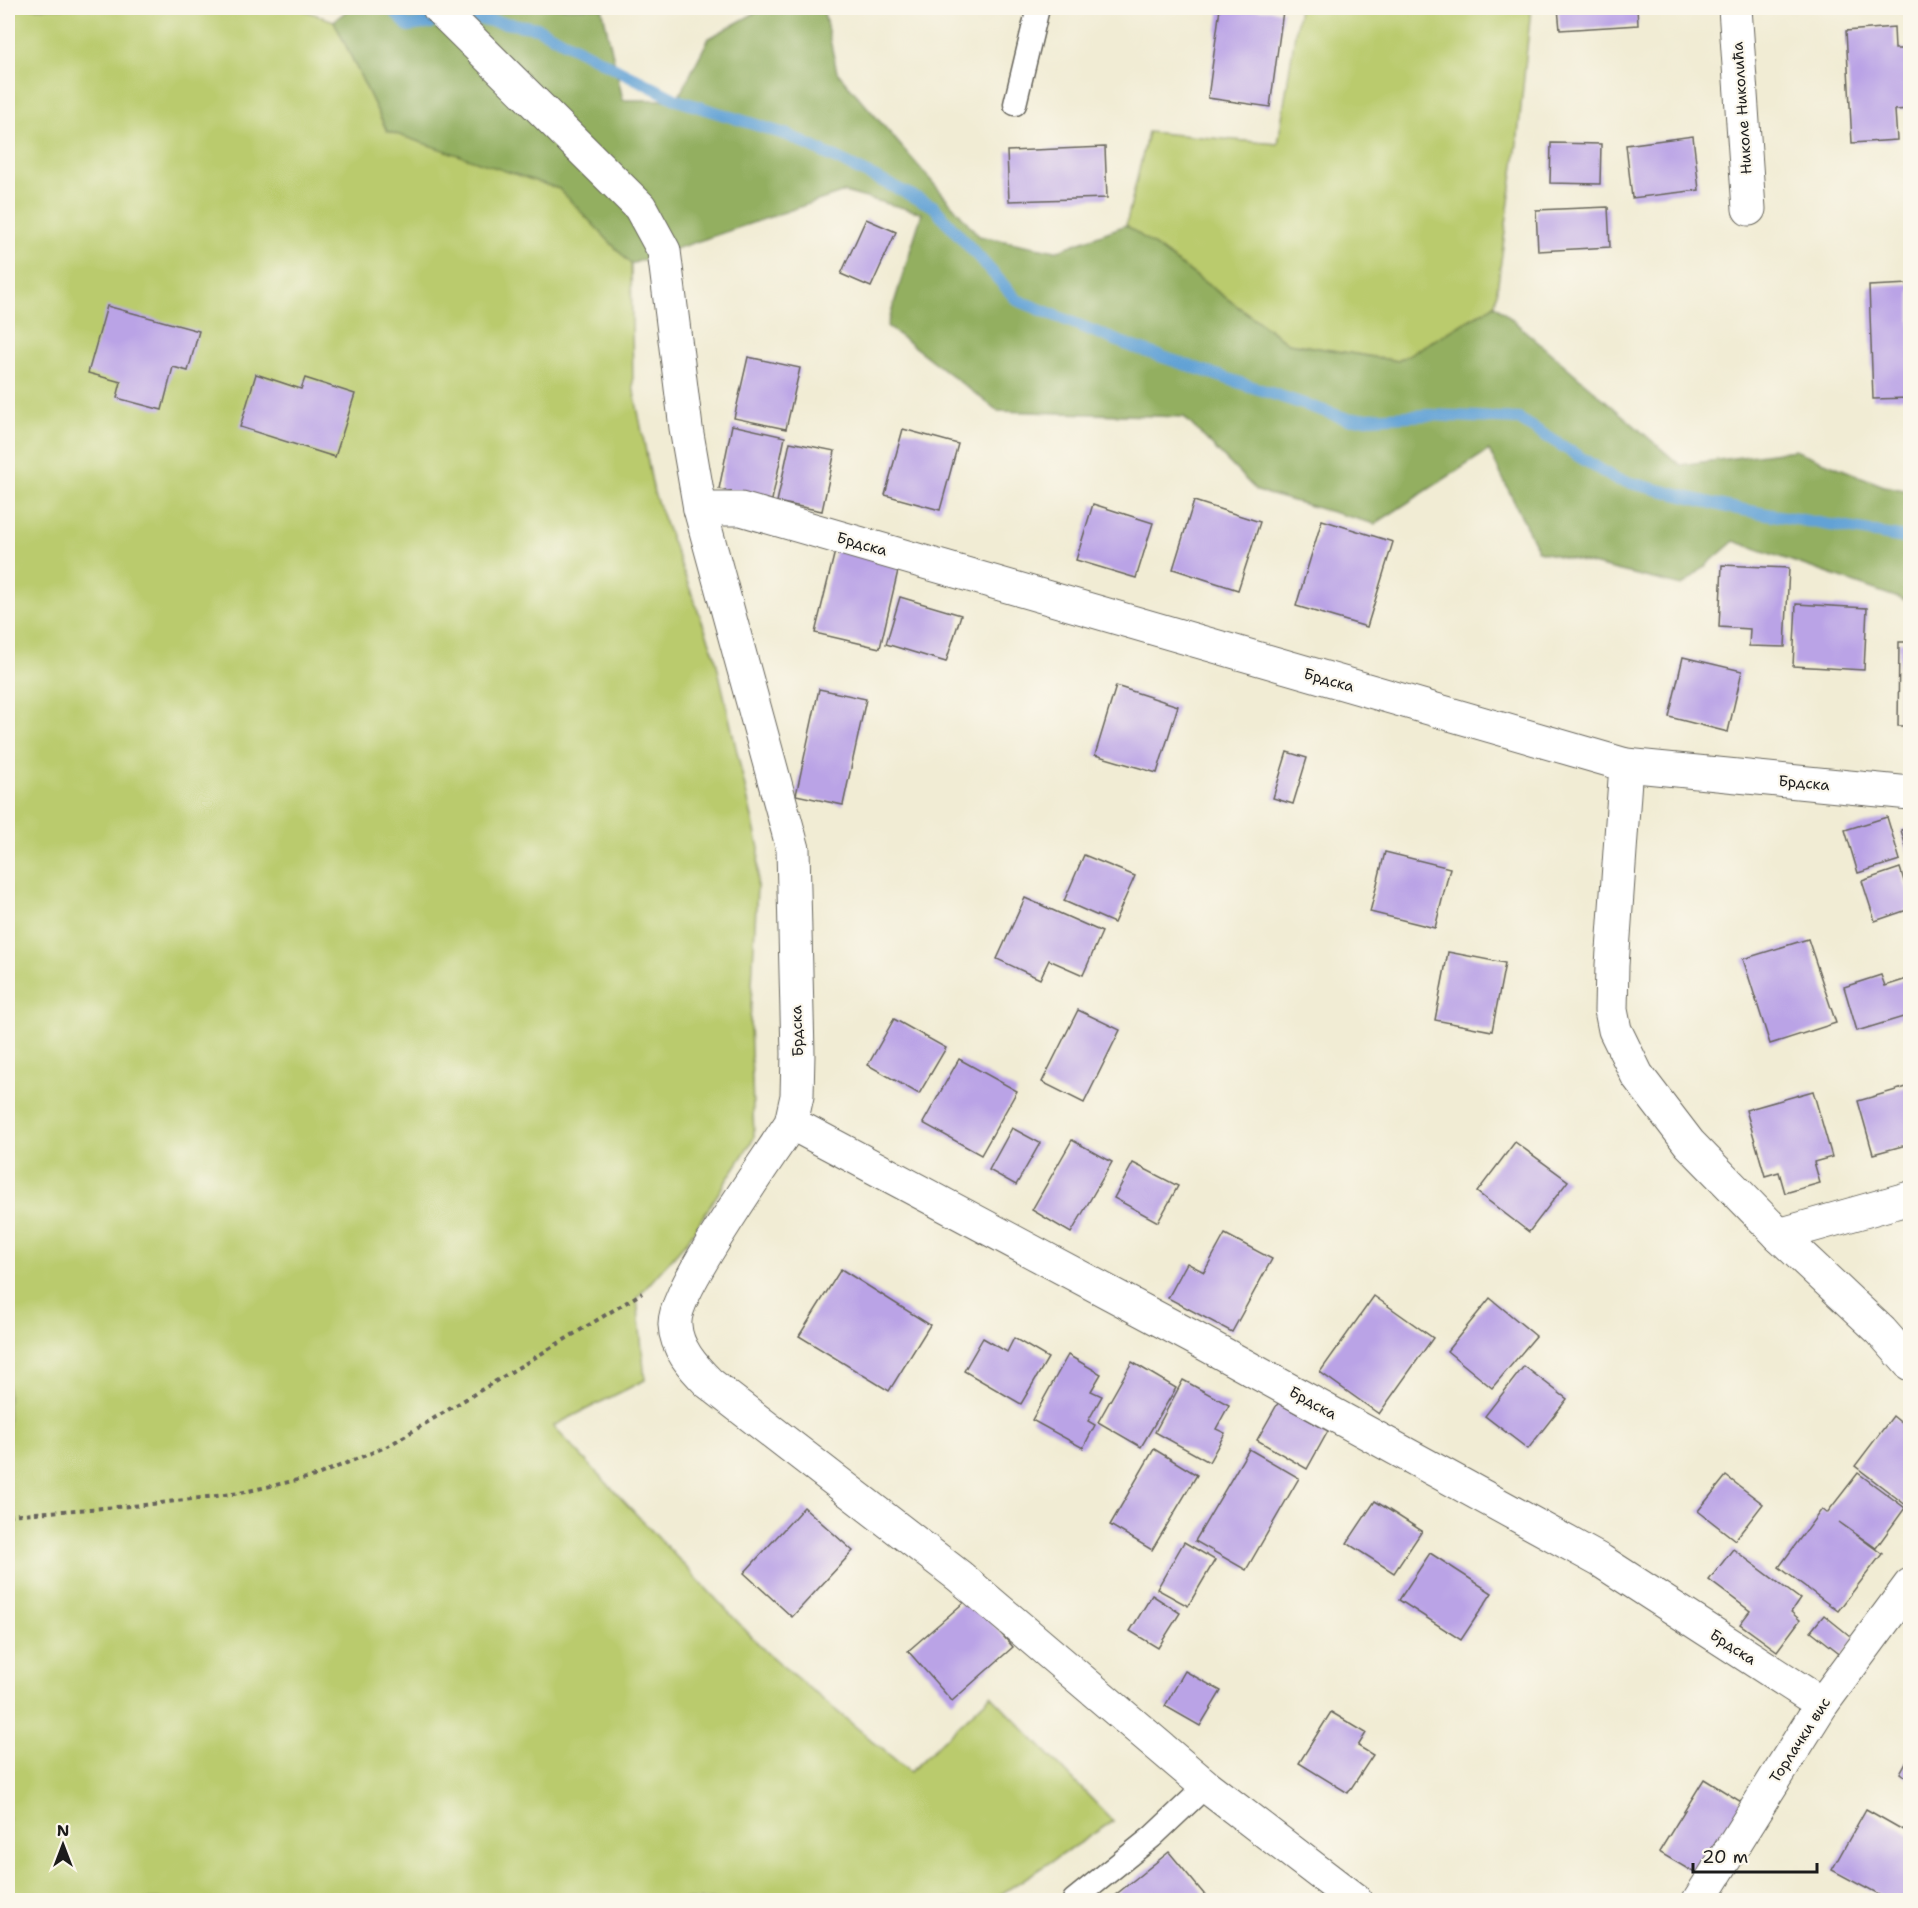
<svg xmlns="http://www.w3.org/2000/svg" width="1918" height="1908" font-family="'Shantell Sans',sans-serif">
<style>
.green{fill:#bacb6d;stroke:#6b7444;stroke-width:1.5}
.forest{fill:#93af60;stroke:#58663e;stroke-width:1.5}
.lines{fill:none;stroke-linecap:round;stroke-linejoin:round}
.stream{stroke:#62a2d5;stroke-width:12}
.building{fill:#baa3e6}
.lane-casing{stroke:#67655c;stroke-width:25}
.street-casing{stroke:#67655c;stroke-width:35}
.path{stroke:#67655c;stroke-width:4;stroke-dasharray:4.5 4.5;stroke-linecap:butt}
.lane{stroke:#fff;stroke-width:22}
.street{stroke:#fff;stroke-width:33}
.labels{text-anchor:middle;stroke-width:4.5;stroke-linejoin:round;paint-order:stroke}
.street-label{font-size:15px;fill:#1c1c1c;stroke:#fbf7ec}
</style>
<rect width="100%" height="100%" fill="#fbf7ec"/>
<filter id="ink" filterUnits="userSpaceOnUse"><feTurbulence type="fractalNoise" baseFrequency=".0167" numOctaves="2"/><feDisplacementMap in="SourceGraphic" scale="12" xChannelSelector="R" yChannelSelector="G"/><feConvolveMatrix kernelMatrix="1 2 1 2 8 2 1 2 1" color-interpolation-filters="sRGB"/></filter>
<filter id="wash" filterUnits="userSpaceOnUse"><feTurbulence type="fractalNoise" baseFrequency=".008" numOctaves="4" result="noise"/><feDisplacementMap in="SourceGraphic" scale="24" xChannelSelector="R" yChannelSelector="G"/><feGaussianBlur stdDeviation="1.35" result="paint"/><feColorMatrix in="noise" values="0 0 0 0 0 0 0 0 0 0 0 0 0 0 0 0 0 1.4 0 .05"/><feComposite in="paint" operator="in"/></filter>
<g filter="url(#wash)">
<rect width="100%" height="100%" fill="#f1ecd4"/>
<g class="green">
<path d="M8 8H298L334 21 387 131 560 189 631 264 633 386 654 493 715 656 759 848 750 1023 754 1138 688 1240 637 1298 645 1380 553 1426 767 1653 910 1772 991 1695 1113 1821 992 1900H8Z"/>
<path d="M1299 8H1531L1518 136 1495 305 1398 361 1288 343 1126 225 1148 132 1278 144Z"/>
</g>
<path class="forest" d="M350 8H602L623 100H677L709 38 764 8H823L837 72 979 236 1056 251 1126 225 1288 343 1398 361 1495 305 1680 465 1795 450 1884 486 1910 491V602L1734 541 1682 586 1538 551 1489 450 1375 524 1257 491 1184 417 998 411 887 326 922 213 844 192 631 264 559 189 387 131 334 21Z"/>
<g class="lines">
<g class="stream">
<path d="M391 8 408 26 432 23"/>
<path d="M466 17 537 28 677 100 788 135 933 206 1017 300 1130 346 1348 419 1430 415 1519 419 1615 479 1727 507 1910 539"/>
</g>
</g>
<g id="blocks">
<g class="building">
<path d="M1220 8 1283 11 1270 107 1208 98Z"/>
<path d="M1558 8H1637L1638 25 1560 30Z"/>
<path d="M1894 27 1895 49H1908L1910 109 1895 110 1897 140 1852 143 1846 31Z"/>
<path d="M1693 136 1699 190 1632 198 1626 145Z"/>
<path d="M1551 143 1601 144 1600 184 1550 183Z"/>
<path d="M1105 147 1107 198 1009 201 1007 151Z"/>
<path d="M1608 207 1610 247 1538 251 1536 210Z"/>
<path d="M866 219 896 232 871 287 841 274Z"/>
<path d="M1910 284V398L1873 399 1869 286Z"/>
<path d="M107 306 199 331 188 371 173 367 162 410 117 398 121 382 88 373Z"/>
<path d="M748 357 800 368 786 429 734 418Z"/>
<path d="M256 374 301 389 305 378 355 394 335 457 240 427Z"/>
<path d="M732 425 785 437 772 500 719 489Z"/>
<path d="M903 429 958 444 940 510 885 495Z"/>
<path d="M790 442 835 451 822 511 777 502Z"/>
<path d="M1194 501 1260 522 1238 590 1173 569Z"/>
<path d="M1093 504 1153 523 1136 578 1076 560Z"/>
<path d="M1322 520 1393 542 1367 627 1296 606Z"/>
<path d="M836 547 900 562 880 648 815 633Z"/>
<path d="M1722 565 1789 568 1785 647 1749 646 1750 629 1719 627Z"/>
<path d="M900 597 961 615 946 662 886 644Z"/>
<path d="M1796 604 1867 608 1864 670 1793 666Z"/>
<path d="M1899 642H1910V726H1898Z"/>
<path d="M1683 657 1742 671 1728 732 1669 717Z"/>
<path d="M1116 686 1178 706 1157 773 1095 755Z"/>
<path d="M819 689 866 699 843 805 796 795Z"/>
<path d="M1287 752 1307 758 1293 804 1273 798Z"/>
<path d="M1887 817 1900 860 1858 873 1845 830Z"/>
<path d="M1910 827V860L1901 830Z"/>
<path d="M1385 852 1450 868 1435 928 1370 912Z"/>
<path d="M1084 855 1135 876 1114 923 1064 901Z"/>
<path d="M1900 868 1910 900V909L1875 921 1862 881Z"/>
<path d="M1025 898 1102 932 1083 975 1049 960 1040 979 997 959Z"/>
<path d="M1808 939 1836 1023 1770 1044 1743 959Z"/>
<path d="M1448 952 1505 963 1492 1031 1435 1020Z"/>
<path d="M1881 975 1885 986 1910 978V1015L1857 1031 1844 987Z"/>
<path d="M1078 1010 1120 1030 1084 1103 1042 1082Z"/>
<path d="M894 1019 946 1048 919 1094 868 1065Z"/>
<path d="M959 1059 1017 1091 981 1155 923 1123Z"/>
<path d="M1910 1086V1144L1873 1154 1858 1101Z"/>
<path d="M1813 1091 1832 1157 1814 1162 1820 1183 1785 1193 1779 1172 1765 1176 1746 1110Z"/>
<path d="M1012 1128 1040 1143 1016 1185 989 1170Z"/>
<path d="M1072 1140 1112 1162 1071 1233 1032 1210Z"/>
<path d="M1515 1142 1568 1181 1529 1232 1477 1192Z"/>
<path d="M1133 1163 1178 1186 1158 1222 1114 1198Z"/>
<path d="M1225 1234 1272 1259 1232 1332 1168 1298 1187 1263 1204 1272Z"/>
<path d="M841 1269 930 1325 889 1391 799 1336Z"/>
<path d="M1374 1296 1433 1338 1379 1414 1320 1372Z"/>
<path d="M1490 1298 1536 1336 1492 1388 1447 1351Z"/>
<path d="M983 1338 1007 1352 1014 1338 1048 1358 1021 1404 964 1371Z"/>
<path d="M1068 1355 1101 1374 1091 1391 1102 1396 1088 1421 1095 1425 1083 1448 1032 1420Z"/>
<path d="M1132 1362 1176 1388 1141 1447 1098 1422Z"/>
<path d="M1524 1366 1567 1399 1528 1449 1485 1416Z"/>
<path d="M1183 1380 1229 1405 1216 1429 1225 1433 1209 1462 1155 1432Z"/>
<path d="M1278 1403 1328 1431 1307 1469 1257 1440Z"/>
<path d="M1893 1416 1910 1430V1501L1907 1506 1855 1466Z"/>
<path d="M1154 1449 1197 1475 1152 1550 1110 1525Z"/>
<path d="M1249 1449 1299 1478 1246 1570 1195 1541Z"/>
<path d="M1858 1473 1905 1508 1876 1548 1839 1522 1882 1554 1838 1611 1779 1567 1822 1509 1827 1513Z"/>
<path d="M1726 1476 1763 1504 1735 1540 1698 1511Z"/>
<path d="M1375 1501 1422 1531 1394 1573 1347 1543Z"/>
<path d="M804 1507 853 1551 792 1617 744 1573Z"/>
<path d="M1184 1542 1215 1560 1188 1606 1157 1589Z"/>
<path d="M1733 1549 1800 1599 1791 1612 1800 1620 1777 1651 1740 1624 1750 1611 1709 1580Z"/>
<path d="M1430 1553 1492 1593 1461 1640 1399 1600Z"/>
<path d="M1152 1595 1180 1613 1158 1648 1130 1631Z"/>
<path d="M969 1598 1013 1647 952 1701 908 1651Z"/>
<path d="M1824 1615 1855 1640 1842 1655 1811 1631Z"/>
<path d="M1185 1671 1221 1691 1200 1726 1165 1706Z"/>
<path d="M1331 1712 1366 1733 1358 1746 1373 1755 1348 1793 1299 1763Z"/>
<path d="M1910 1755V1780L1900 1773Z"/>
<path d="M1704 1779 1743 1803 1698 1875 1659 1852Z"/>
<path d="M1866 1809 1910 1834V1900H1888L1832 1870Z"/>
<path d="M1169 1852 1209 1900H1109Z"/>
</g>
</g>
</g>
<g filter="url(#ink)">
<use href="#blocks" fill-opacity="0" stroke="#67655c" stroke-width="1.5"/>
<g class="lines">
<g class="lane-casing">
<g id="lane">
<path d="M1015 104 1038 8"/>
<path d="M1074 1900 1152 1837 1206 1786"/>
</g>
</g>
<g class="street-casing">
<g id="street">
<path d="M439 8 640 207 664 251 686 428 700 509 793 849 798 1054 797 1096 791 1123C768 1159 672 1292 675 1325 676 1348 693 1367 709 1383L959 1576 1206 1786 1355 1900"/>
<path d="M1735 8 1749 209"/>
<path d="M700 509H741L1626 765 1910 793"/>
<path d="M1626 765 1612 965 1611 1010 1615 1030 1637 1075 1689 1143 1779 1235 1881 1331 1910 1364"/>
<path d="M791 1123 1196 1339 1601 1561 1822 1704"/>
<path d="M1779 1235 1910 1198"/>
<path d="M1699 1900 1822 1704 1910 1585"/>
</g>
</g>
<path class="path" d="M8 1515 144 1505 240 1493 315 1476 388 1446 642 1293"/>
<use href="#lane" class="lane"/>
<use href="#street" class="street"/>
</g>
</g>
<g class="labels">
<g class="street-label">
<text transform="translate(1742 108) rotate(-94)" y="5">Николе Николића</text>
<text transform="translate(862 544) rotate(16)" y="5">Брдска</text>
<text transform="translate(1329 680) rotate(16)" y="5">Брдска</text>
<text transform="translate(1804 783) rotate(5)" y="5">Брдска</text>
<text transform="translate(797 1031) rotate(-92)" y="5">Брдска</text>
<text transform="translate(1313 1403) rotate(29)" y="5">Брдска</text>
<text transform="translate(1733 1647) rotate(33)" y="5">Брдска</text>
<text transform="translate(1800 1740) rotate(-57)" y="5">Торлачки вис</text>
</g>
</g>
<rect width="1918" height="1908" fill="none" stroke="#fbf7ec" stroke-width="30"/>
<g transform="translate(63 1845)" stroke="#fbf7ec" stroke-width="4.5" paint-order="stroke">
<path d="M0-4.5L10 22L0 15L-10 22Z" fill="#1c1c1c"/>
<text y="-9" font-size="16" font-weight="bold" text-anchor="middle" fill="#1c1c1c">N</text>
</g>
<path d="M1693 1863v9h124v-9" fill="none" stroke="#1c1c1c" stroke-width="3"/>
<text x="1702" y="1863" font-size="18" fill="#1c1c1c" stroke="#fbf7ec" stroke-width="4.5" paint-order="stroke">20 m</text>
</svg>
